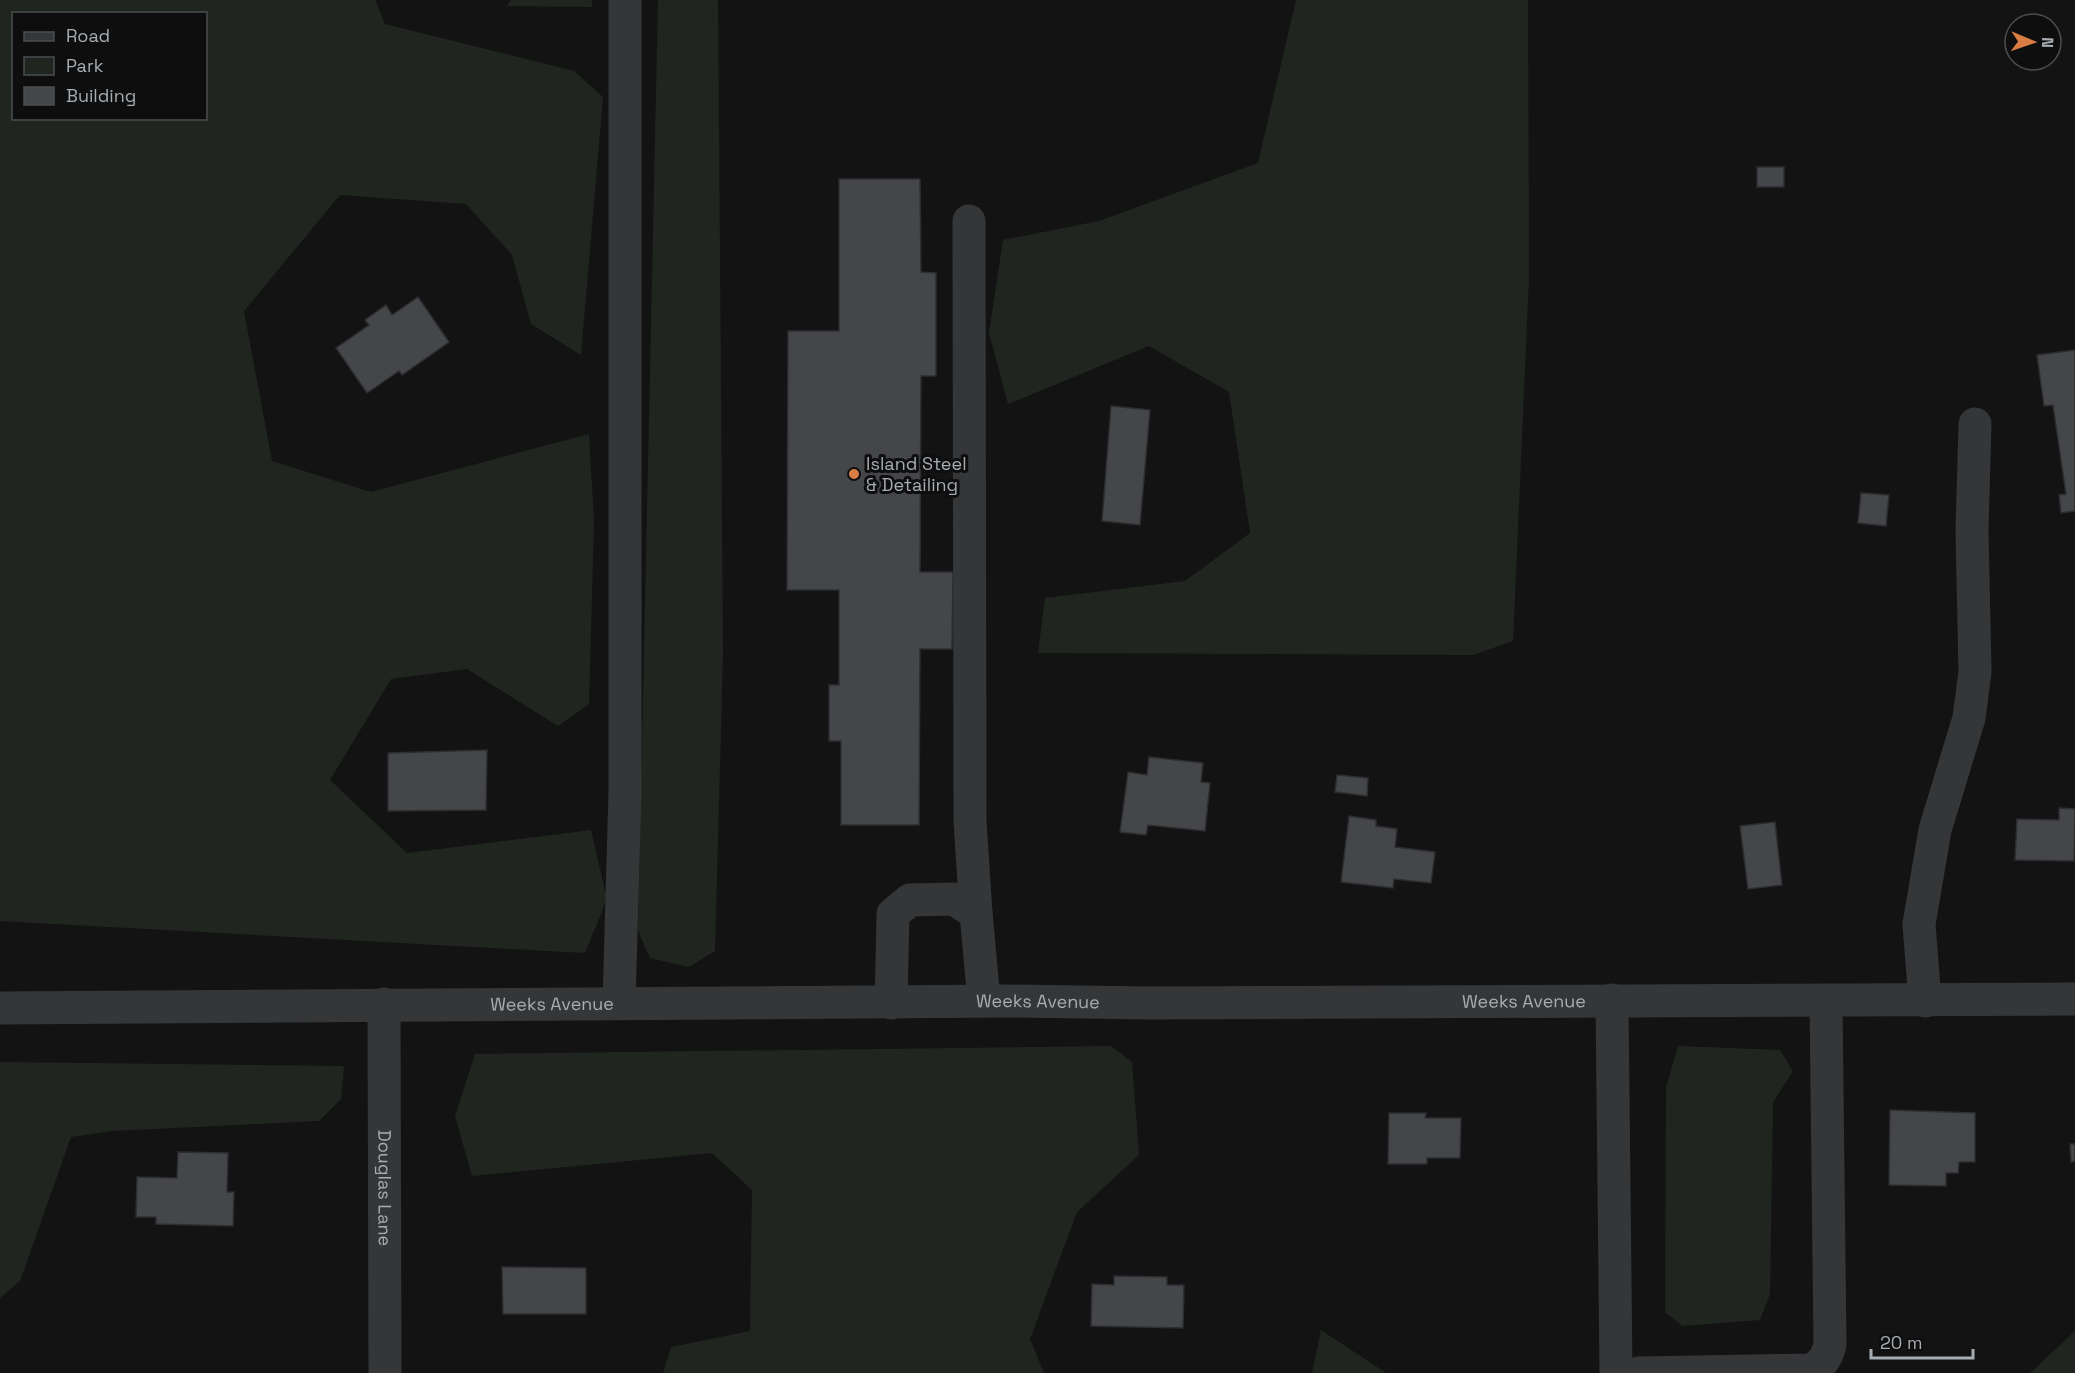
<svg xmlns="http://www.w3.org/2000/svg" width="2075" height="1373" font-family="'Space Grotesk',sans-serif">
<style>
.green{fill:#20261f;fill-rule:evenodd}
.building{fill:#454649;stroke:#2d2e30;stroke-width:1.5}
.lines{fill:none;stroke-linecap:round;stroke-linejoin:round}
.minor{stroke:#343638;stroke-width:33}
.poi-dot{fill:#da7d45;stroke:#0e0e0f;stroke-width:2}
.labels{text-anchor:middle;stroke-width:6;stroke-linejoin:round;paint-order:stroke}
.poi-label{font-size:18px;fill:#a6adb3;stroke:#0e0e0f;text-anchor:start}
.street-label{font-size:18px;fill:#a6adb3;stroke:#0e0e0f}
</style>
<rect width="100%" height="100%" fill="#131314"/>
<g class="green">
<path d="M0 0H375L385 24 574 71 603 97 581 355 531 324 512 255 466 204 340 195 244 311 272 461 371 492 589 434 594 521 589 704 558 726 467 669 391 679 330 780 407 853 591 830 607 899 585 953 0 921ZM14 14H206V118H14Z"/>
<path d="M511 0H592V7L507 6Z"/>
<path d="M658 0H718L723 653 715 951 689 967 650 958 638 931Z"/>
<path d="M1296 0H1528L1529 278 1513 641 1473 655 1038 653 1045 598 1185 581 1250 533 1229 392 1149 346 1008 404 989 333 1003 240 1099 221 1258 163Z"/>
<path d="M1111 1046 1132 1062 1139 1155 1077 1212 1030 1339 1044 1373H663L671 1347 750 1331 752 1190 712 1153 472 1176 455 1116 475 1054Z"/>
<path d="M1678 1046 1780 1050 1793 1071 1773 1102 1770 1294 1760 1320 1682 1326 1665 1312 1666 1087Z"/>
<path d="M0 1062 344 1066 341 1099 319 1121 113 1131 71 1137 20 1281 0 1298Z"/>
<path d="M1321 1330 1386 1373H1312Z"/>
<path d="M2075 1331V1373H2030Z"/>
</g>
<g class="building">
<rect x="1757" y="167" width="27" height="20"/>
<path d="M839 179H920L921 272 936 273V376H921L920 572H953L952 649H920L919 825H841V741H829V685H839V590H787L788 331H839Z"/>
<path d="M418 297 449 342 402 375 399 371 367 393 336 348 369 325 365 320 386 305 392 315Z"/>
<path d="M2075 350V511L2061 513 2059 495 2066 494 2053 405 2044 406 2037 355Z"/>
<path d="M1111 406 1150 410 1140 525 1102 521Z"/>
<path d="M1861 493 1889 495 1886 526 1858 523Z"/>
<path d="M487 750 486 810 388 811V753Z"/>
<path d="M1149 757 1203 763 1201 782 1210 783 1205 831 1148 825 1146 835 1120 832 1128 772 1147 775Z"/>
<path d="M1337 775 1368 778 1367 796 1335 792Z"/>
<path d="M2059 808 2075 809 2074 861 2015 860 2017 819 2059 820Z"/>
<path d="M1349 816 1376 820V826L1397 829 1395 847 1435 852 1431 883 1394 879 1393 888 1341 882Z"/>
<path d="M1775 822 1782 885 1748 889 1740 826Z"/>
<path d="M1890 1110 1975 1113V1162H1959L1958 1173H1946V1186L1889 1185Z"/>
<path d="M1389 1113H1426L1425 1118H1461L1460 1158H1427V1164H1388Z"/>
<path d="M2070 1144H2075V1161L2071 1162Z"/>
<path d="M178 1152 228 1153 227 1192H234L233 1226 156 1224V1217H136L137 1177 177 1178Z"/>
<path d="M502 1267 586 1268V1314H503Z"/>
<path d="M1114 1276 1167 1277V1285H1184L1183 1328 1091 1326 1092 1284 1114 1285Z"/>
</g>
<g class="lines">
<g class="minor">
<path d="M969 221 970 821 976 913"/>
<path d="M1612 1000 1616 1373"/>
<path d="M1925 1001 1919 924 1935 830 1969 718 1975 672 1972 530 1975 424"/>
<path d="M619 1003 625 792V0"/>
<path d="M891 1003 893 914 910 900 954 899 976 913 984 1001"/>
<path id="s1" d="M384 1004 385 1373"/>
<path id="s2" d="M0 1008 1009 1001 1150 1003 2075 999"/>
<path d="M1639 1373 1812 1370C1823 1363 1827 1357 1830 1345L1826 1001"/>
</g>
</g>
<circle class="poi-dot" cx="854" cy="474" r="6"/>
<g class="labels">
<g class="poi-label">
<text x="866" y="470">Island Steel<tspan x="866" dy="21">&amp; Detailing</tspan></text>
</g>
<g class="street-label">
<text dy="6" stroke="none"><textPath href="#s2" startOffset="1524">Weeks Avenue</textPath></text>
<text dy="6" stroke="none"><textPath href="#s2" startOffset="1038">Weeks Avenue</textPath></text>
<text dy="6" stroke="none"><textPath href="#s2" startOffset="552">Weeks Avenue</textPath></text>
<text dy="6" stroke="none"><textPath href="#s1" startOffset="184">Douglas Lane</textPath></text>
</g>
</g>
<rect x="12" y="12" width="195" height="108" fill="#0e0e0f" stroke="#4b4e51" stroke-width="1.5"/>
<rect x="24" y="32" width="30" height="9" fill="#343638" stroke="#4b4e51" stroke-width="1.5"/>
<text x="66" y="42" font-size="18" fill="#a6adb3">Road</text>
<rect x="24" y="57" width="30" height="18" fill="#20261f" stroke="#4b4e51" stroke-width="1.5"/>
<text x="66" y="72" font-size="18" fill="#a6adb3">Park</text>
<rect x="24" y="87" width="30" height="18" fill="#454649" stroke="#4b4e51" stroke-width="1.5"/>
<text x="66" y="102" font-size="18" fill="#a6adb3">Building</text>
<g transform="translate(2033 42) rotate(92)"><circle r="28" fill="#0e0e0f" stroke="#4b4e51" stroke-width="1.5"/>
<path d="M0-4.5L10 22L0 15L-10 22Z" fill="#da7d45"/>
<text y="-9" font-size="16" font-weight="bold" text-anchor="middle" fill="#a6adb3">N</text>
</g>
<path d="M1871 1349v9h102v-9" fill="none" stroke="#a6adb3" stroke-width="3"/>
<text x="1880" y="1349" font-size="18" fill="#a6adb3" stroke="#0e0e0f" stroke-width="4.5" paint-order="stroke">20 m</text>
</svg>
